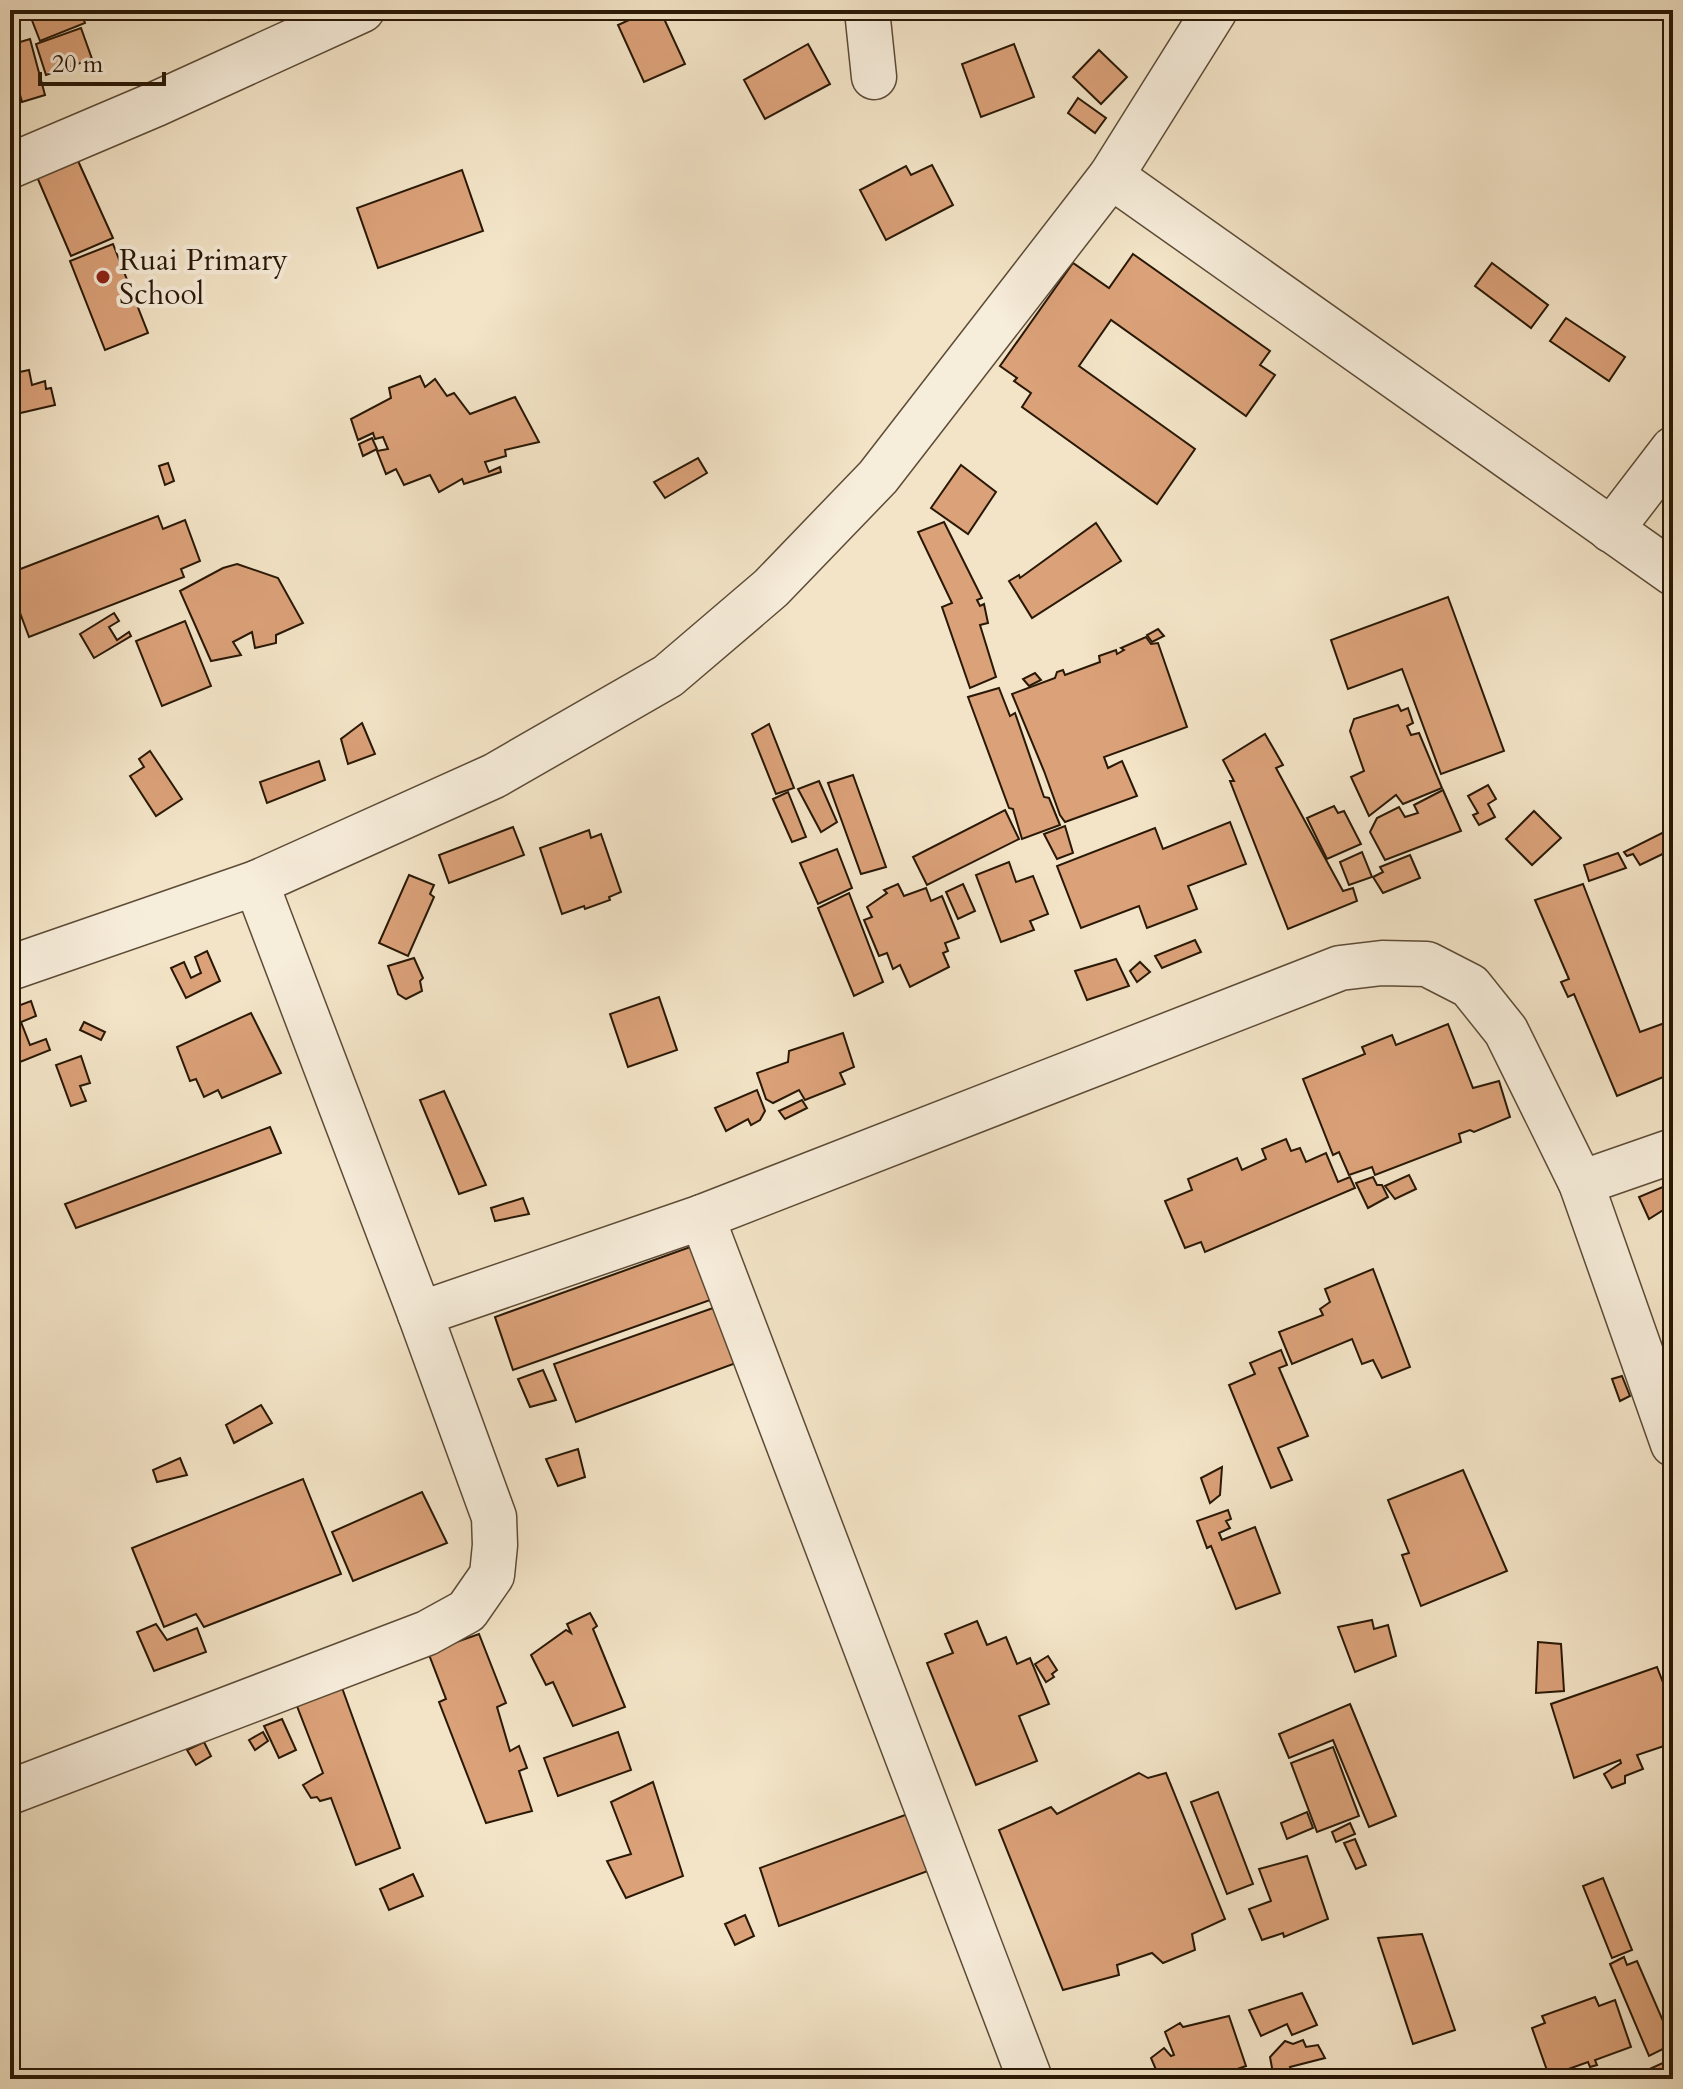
<svg xmlns="http://www.w3.org/2000/svg" width="1683" height="2089" font-family="Cardo,serif">
<style>
.building{fill:#dba179;stroke:#291806;stroke-width:2}
.lines{fill:none;stroke-linecap:round;stroke-linejoin:round}
.minor-casing{stroke:#5c4b36;stroke-width:47}
.minor{stroke:#f7eddb;stroke-width:44}
.poi-dot{fill:#8f2418;stroke:#f7eddb;stroke-width:3}
.labels{text-anchor:middle;stroke-width:8;stroke-linejoin:round;paint-order:stroke}
.poi-label{font-size:30px;fill:#291806;stroke:#f7eddb;text-anchor:start}
</style>
<rect width="100%" height="100%" fill="#f3e4c7"/>
<filter id="stains"><feTurbulence type="fractalNoise" baseFrequency=".0025" numOctaves="4"/><feColorMatrix values="0 0 0 0 .2 0 0 0 0 .09 0 0 0 0 .02 0 0 0 .5 -.17"/></filter>
<radialGradient id="worn" r=".72"><stop offset=".6" stop-color="#630" stop-opacity="0"/><stop offset="1" stop-color="#630" stop-opacity=".3"/></radialGradient>
<g class="building">
<path d="M28 10H80L85 23 40 41Z"/>
<path d="M205 10H235L209 20Z"/>
<path d="M651 10H660L685 64 644 82 618 25Z"/>
<path d="M81 28 92 59 46 75 36 44Z"/>
<path d="M30 39 45 95 22 102 10 58V45Z"/>
<path d="M808 44 830 84 765 119 744 80Z"/>
<path d="M1014 44 1034 97 981 117 962 64Z"/>
<path d="M1099 50 1127 77 1101 104 1073 77Z"/>
<path d="M1078 98 1106 118 1095 133 1068 113Z"/>
<path d="M74 152 113 238 71 256 34 170Z"/>
<path d="M932 165 953 205 886 240 860 190 906 166 911 175Z"/>
<path d="M462 170 483 231 378 268 357 208Z"/>
<path d="M113 244 148 333 105 350 70 261Z"/>
<path d="M1133 254 1270 351 1260 365 1275 375 1246 416 1111 320 1079 366 1195 449 1157 504 1022 407 1031 393 1014 381 1017 378 1000 366 1073 263 1109 288Z"/>
<path d="M1492 263 1548 305 1531 328 1475 286Z"/>
<path d="M1566 318 1625 357 1609 381 1550 341Z"/>
<path d="M29 370 32 385 45 381 46 389 51 388 55 405 16 414 10 386V374Z"/>
<path d="M420 376 425 387 435 379 447 396 454 393 470 414 515 397 539 442 505 450 506 456 485 462 489 472 500 467 501 472 464 484 462 479 439 492 430 475 404 485 396 469 386 474 377 451 388 449 383 437 375 439 373 433 358 440 351 419 391 398 389 388Z"/>
<path d="M372 438 377 449 363 456 359 444Z"/>
<path d="M698 458 707 473 665 498 654 482Z"/>
<path d="M168 463 174 481 165 485 159 466Z"/>
<path d="M961 465 996 492 968 534 931 508Z"/>
<path d="M158 516 163 529 185 520 200 561 181 569 184 577 29 637 10 586V573Z"/>
<path d="M944 522 982 598 977 600 980 606 984 604 988 623 980 625 996 677 970 688 942 607 952 603 918 532Z"/>
<path d="M1096 523 1121 561 1032 618 1009 581 1019 575 1020 578Z"/>
<path d="M237 564 278 578 303 623 276 635V643L255 648 252 632 233 642 241 655 211 661 180 591 223 568Z"/>
<path d="M1448 597 1504 751 1441 774 1402 669 1348 689 1331 640Z"/>
<path d="M114 613 119 621 109 627 117 640 129 632 131 636 94 658 80 634Z"/>
<path d="M185 621 211 686 162 706 136 641Z"/>
<path d="M1158 629 1164 636 1152 642 1147 635Z"/>
<path d="M1146 637 1151 644 1158 643 1187 727 1104 757 1108 768 1122 761 1137 796 1065 822 1060 815 1044 771 1012 694 1055 678 1057 672 1063 670 1065 675 1100 662 1099 656 1116 650 1117 654 1124 650 1121 648Z"/>
<path d="M1035 673 1041 680 1029 686 1023 679Z"/>
<path d="M999 688 1010 716 1015 713 1044 797 1049 798 1060 825 1022 839 1013 809 1009 808 968 697Z"/>
<path d="M1398 705 1401 711 1408 708 1413 723 1407 726 1411 735 1419 733 1442 788 1403 804 1396 795 1369 816 1351 777 1364 771 1350 731 1354 719Z"/>
<path d="M362 723 375 754 348 764 341 739Z"/>
<path d="M769 724 794 788 776 794 752 734Z"/>
<path d="M1265 734 1283 765 1276 768 1343 891 1353 888 1357 901 1288 929 1230 781H1234L1223 760Z"/>
<path d="M150 751 182 799 156 816 130 776 144 767 139 759Z"/>
<path d="M319 761 325 780 267 803 260 782Z"/>
<path d="M853 775 886 867 861 874 828 783Z"/>
<path d="M819 781 837 822 821 832 798 789Z"/>
<path d="M1488 785 1496 799 1488 804 1495 817 1479 825 1473 815 1478 813 1468 796Z"/>
<path d="M1443 790 1461 831 1385 860 1370 832 1377 818 1399 807 1405 817 1418 813 1414 805Z"/>
<path d="M788 792 806 837 792 842 773 799Z"/>
<path d="M1334 806 1338 813 1344 811 1361 844 1327 859 1307 818Z"/>
<path d="M1005 810 1019 839 927 885 913 857Z"/>
<path d="M1534 811 1561 838 1532 865 1506 839Z"/>
<path d="M1230 822 1246 864 1188 886 1197 909 1147 928 1139 906 1081 928 1057 866 1155 828 1163 849Z"/>
<path d="M1065 826 1073 853 1057 859 1044 834Z"/>
<path d="M513 827 524 855 449 883 439 855Z"/>
<path d="M589 830 591 838 601 834 621 892 609 897 610 900 585 909 584 906 562 914 540 848Z"/>
<path d="M1668 830 1673 839V849L1640 865 1633 854 1627 856 1624 852Z"/>
<path d="M837 849 852 888 818 904 800 863Z"/>
<path d="M1362 852 1372 877 1349 885 1340 862Z"/>
<path d="M1618 853 1626 868 1589 881 1584 865Z"/>
<path d="M1410 855 1420 878 1383 893 1373 877 1383 872 1380 867Z"/>
<path d="M1009 862 1016 882 1033 876 1048 914 1030 921 1034 930 1001 942 976 875Z"/>
<path d="M409 875 434 885 430 894 434 897 408 956 379 943Z"/>
<path d="M898 884 904 896 926 888 931 901 942 896 959 938 945 943 948 951 943 953 949 967 910 987 900 965 893 969 887 953 879 956 864 920 872 917 867 907 887 893 884 890Z"/>
<path d="M963 884 975 911 958 919 946 892Z"/>
<path d="M1583 884 1640 1032 1673 1020V1073L1617 1096 1574 994 1568 997 1561 982 1569 979 1535 900Z"/>
<path d="M849 893 883 982 854 996 818 908Z"/>
<path d="M1195 940 1201 952 1162 968 1155 956Z"/>
<path d="M207 951 220 981 186 998 171 968 184 962 191 978 201 973 195 957Z"/>
<path d="M414 958 423 978 420 981 422 991 406 999 398 994 388 966Z"/>
<path d="M1116 959 1129 986 1087 1000 1075 971Z"/>
<path d="M1140 962 1150 972 1137 982 1130 971Z"/>
<path d="M659 997 677 1050 628 1067 610 1014Z"/>
<path d="M15 999 18 1006 31 1001 36 1016 21 1022 30 1045 46 1039 50 1050 10 1066V1004Z"/>
<path d="M251 1013 281 1073 222 1098 218 1090 204 1097 196 1079 190 1081 177 1047Z"/>
<path d="M84 1022 105 1032 101 1040 80 1030Z"/>
<path d="M1448 1024 1473 1088 1499 1081 1510 1117 1474 1132 1470 1130 1459 1134 1461 1142 1375 1175 1372 1167 1349 1175 1339 1152 1333 1155 1303 1079 1365 1054 1362 1047 1392 1035 1396 1045Z"/>
<path d="M843 1033 854 1067 840 1073 845 1084 805 1100 799 1090 773 1103 766 1099 757 1073 788 1062 789 1051Z"/>
<path d="M81 1056 90 1083 80 1086 86 1101 71 1106 56 1065Z"/>
<path d="M757 1090 765 1111 760 1120 751 1125 748 1119 726 1131 715 1108Z"/>
<path d="M444 1091 486 1185 459 1194 420 1100Z"/>
<path d="M802 1100 807 1108 785 1119 779 1111Z"/>
<path d="M270 1127 281 1153 76 1228 65 1204Z"/>
<path d="M1286 1139 1291 1151 1300 1148 1306 1162 1326 1153 1338 1182 1350 1177 1355 1188 1205 1252 1201 1242 1185 1248 1165 1201 1192 1190 1188 1179 1237 1158 1242 1170 1266 1159 1262 1149Z"/>
<path d="M1409 1175 1416 1189 1395 1199 1385 1186Z"/>
<path d="M1373 1177 1377 1185H1382L1388 1197 1368 1208 1356 1183Z"/>
<path d="M1665 1186 1671 1205 1649 1219 1639 1197Z"/>
<path d="M523 1198 529 1214 495 1221 491 1208Z"/>
<path d="M693 1246 716 1298 513 1370 495 1317Z"/>
<path d="M1373 1269 1410 1367 1382 1378 1373 1360 1362 1364 1352 1339 1292 1364 1279 1332 1323 1315 1320 1309 1330 1302 1325 1289Z"/>
<path d="M713 1308 736 1363 576 1422 554 1364Z"/>
<path d="M1281 1350 1287 1365 1279 1368 1308 1436 1278 1448 1292 1480 1271 1488 1229 1385 1255 1374 1250 1363Z"/>
<path d="M543 1370 556 1400 530 1407 518 1379Z"/>
<path d="M1622 1376 1630 1396 1620 1401 1612 1379Z"/>
<path d="M261 1405 272 1423 234 1443 226 1425Z"/>
<path d="M578 1449 585 1477 558 1486 546 1459Z"/>
<path d="M180 1458 187 1475 157 1482 153 1470Z"/>
<path d="M1222 1467 1220 1495 1210 1503 1201 1478Z"/>
<path d="M1463 1470 1507 1571 1421 1606 1402 1555 1409 1553 1388 1500Z"/>
<path d="M303 1479 341 1574 204 1627 196 1614 164 1627 132 1548Z"/>
<path d="M422 1492 447 1543 353 1581 332 1532Z"/>
<path d="M1228 1510 1231 1519 1226 1521 1230 1528 1219 1533 1222 1540 1255 1527 1280 1593 1236 1609 1211 1546 1207 1548 1197 1521Z"/>
<path d="M590 1613 597 1626 593 1629 625 1707 573 1726 553 1682 546 1685 531 1655 566 1630 571 1633 567 1624Z"/>
<path d="M1372 1620 1374 1629 1388 1625 1396 1656 1355 1672 1338 1627Z"/>
<path d="M977 1621 987 1645 1006 1637 1017 1664 1030 1658 1049 1704 1019 1716 1037 1761 976 1785 927 1663 953 1653 945 1634Z"/>
<path d="M156 1624 167 1640 197 1628 206 1652 154 1671 137 1632Z"/>
<path d="M479 1634 506 1703 497 1707 510 1751 519 1746 527 1768 519 1771 532 1811 486 1823 439 1702 446 1699 428 1652Z"/>
<path d="M1538 1642 1561 1644 1564 1691 1536 1693Z"/>
<path d="M1048 1656 1057 1670 1052 1674 1054 1677 1046 1682 1035 1664Z"/>
<path d="M1657 1667 1673 1708V1716L1671 1717 1673 1743 1637 1755 1643 1769 1625 1776V1783L1612 1788 1604 1774 1621 1763 1620 1760 1574 1778 1551 1704Z"/>
<path d="M341 1685 400 1848 356 1865 331 1798 320 1801 317 1797 311 1798 303 1785 323 1773 295 1701Z"/>
<path d="M1350 1704 1396 1816 1369 1827 1333 1740 1289 1758 1279 1734Z"/>
<path d="M282 1719 296 1750 279 1758 264 1726Z"/>
<path d="M263 1732 268 1741 255 1750 249 1740Z"/>
<path d="M618 1732 631 1770 558 1796 544 1758Z"/>
<path d="M204 1742 211 1756 196 1765 187 1750Z"/>
<path d="M1333 1747 1359 1816 1317 1832 1291 1763Z"/>
<path d="M1139 1773 1148 1778 1166 1773 1225 1919 1192 1934 1195 1950 1163 1963 1152 1953 1117 1965 1119 1975 1063 1990 999 1830 1051 1807 1057 1814Z"/>
<path d="M653 1782 683 1876 626 1898 607 1861 631 1854 611 1802Z"/>
<path d="M1218 1792 1253 1884 1227 1894 1191 1802Z"/>
<path d="M916 1811 936 1868 779 1926 760 1868Z"/>
<path d="M1307 1812 1313 1828 1287 1839 1281 1823Z"/>
<path d="M1350 1823 1355 1834 1336 1842 1332 1832Z"/>
<path d="M1355 1839 1366 1865 1356 1869 1344 1843Z"/>
<path d="M1307 1856 1328 1919 1284 1937 1283 1933 1262 1940 1249 1909 1271 1901 1259 1869Z"/>
<path d="M413 1874 423 1896 389 1910 380 1889Z"/>
<path d="M1603 1878 1632 1950 1612 1958 1583 1886Z"/>
<path d="M745 1915 754 1936 735 1945 725 1924Z"/>
<path d="M1422 1934 1455 2030 1413 2044 1378 1938Z"/>
<path d="M1624 1957 1627 1965 1637 1961 1673 2044 1649 2056 1610 1964Z"/>
<path d="M1302 1993 1317 2025 1292 2035 1287 2024 1261 2036 1249 2010Z"/>
<path d="M1595 1997 1599 2006 1615 2000 1631 2047 1595 2060 1597 2065 1590 2067 1588 2062 1549 2076 1532 2028 1545 2023 1542 2016Z"/>
<path d="M1229 2016 1246 2066 1237 2069 1241 2079H1160L1151 2058 1164 2048 1171 2056 1174 2055 1165 2032 1180 2023 1183 2027Z"/>
<path d="M1303 2040 1306 2047 1318 2045 1325 2058 1290 2067 1294 2079H1274L1270 2057 1285 2041 1293 2044Z"/>
<path d="M1667 2061 1673 2076 1667 2079H1647L1645 2071Z"/>
</g>
<g class="lines">
<g class="minor-casing">
<g id="minor">
<path d="M867 10 874 77"/>
<path d="M10 166 156 104 362 10"/>
<path d="M1111 176 1673 573"/>
<path d="M1611 530 1673 449"/>
<path d="M10 968 256 883 494 776 668 676 771 588 878 477 1111 176 1215 10"/>
<path d="M1581 1183 1673 1151"/>
<path d="M420 1314 702 1217"/>
<path d="M10 1792 427 1633 467 1611 492 1575 495 1545 494 1517 420 1314 256 883"/>
<path d="M1030 2079 702 1217 1340 968 1382 963 1427 964 1470 986 1506 1031 1581 1183 1673 1444"/>
</g>
</g>
<use href="#minor" class="minor"/>
</g>
<circle class="poi-dot" cx="103" cy="277" r="8"/>
<g class="labels">
<g class="poi-label">
<text x="119" y="270">Ruai Primary<tspan x="119" dy="34">School</tspan></text>
</g>
</g>
<rect width="1683" height="2089" fill="none" stroke="#f3e4c7" stroke-width="40"/>
<rect x="12" y="12" width="1659" height="2065" fill="none" stroke="#291806" stroke-width="4"/>
<rect x="20" y="20" width="1643" height="2049" fill="none" stroke="#291806" stroke-width="2"/>
<path d="M40 72v12h124v-12" fill="none" stroke="#291806" stroke-width="4"/>
<text x="52" y="72" font-size="24" fill="#291806" stroke="#f7eddb" stroke-width="6" paint-order="stroke">20 m</text>
<rect width="100%" height="100%" filter="url(#stains)"/>
<rect width="100%" height="100%" fill="url(#worn)"/>
</svg>
